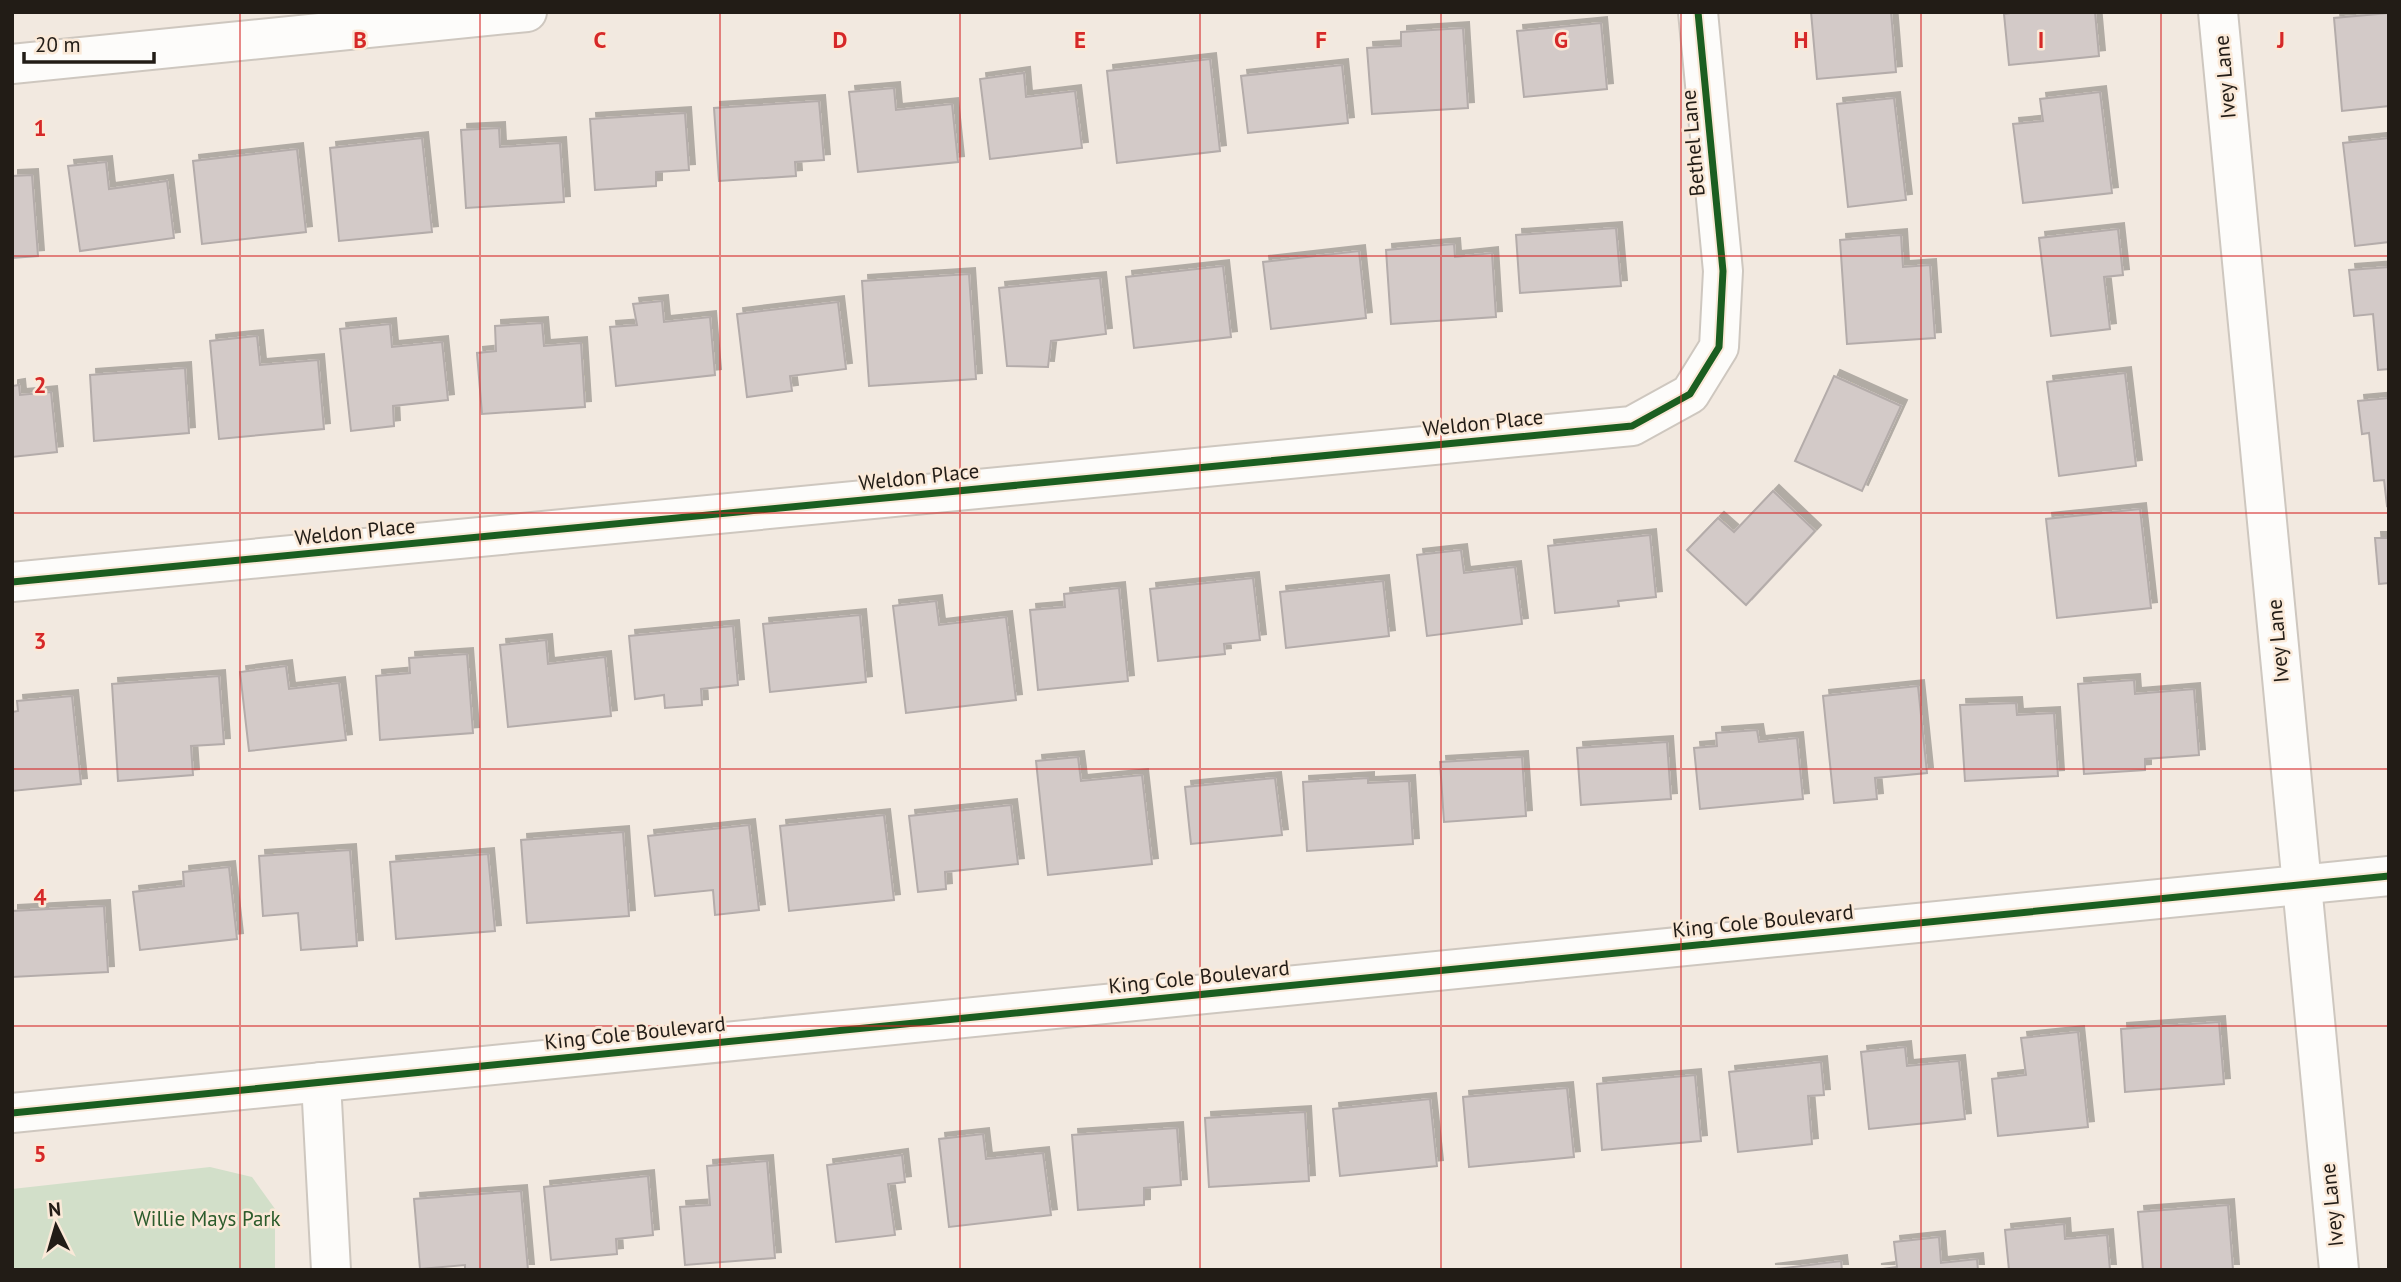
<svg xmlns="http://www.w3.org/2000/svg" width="2401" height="1282" font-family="'PT Sans',sans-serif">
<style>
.green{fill:#d2dfc9}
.building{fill:#d3cac8;stroke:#b4acaa;stroke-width:2;filter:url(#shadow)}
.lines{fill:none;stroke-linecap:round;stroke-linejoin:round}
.minor-casing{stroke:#cec7bf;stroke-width:42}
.minor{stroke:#fdfcfa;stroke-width:38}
.cycleway-casing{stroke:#fae9d8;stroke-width:11}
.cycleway{stroke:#1b5e20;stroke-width:7}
.grid{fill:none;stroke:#d62828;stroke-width:2;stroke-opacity:0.55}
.labels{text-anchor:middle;stroke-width:5;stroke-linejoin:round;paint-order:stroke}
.street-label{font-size:21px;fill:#221c16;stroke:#fae9d8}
.park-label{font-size:21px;fill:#2c5c2c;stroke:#fae9d8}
.grid-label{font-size:23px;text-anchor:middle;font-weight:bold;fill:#d62828;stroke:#fae9d8;stroke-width:5;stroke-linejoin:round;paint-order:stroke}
</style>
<defs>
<filter id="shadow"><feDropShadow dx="6" dy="-6" stdDeviation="0" flood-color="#0004"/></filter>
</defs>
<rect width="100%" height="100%" fill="#f2e9e0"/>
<path class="green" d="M210 1167 252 1177 275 1209V1270H12V1189Z"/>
<g class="building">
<path d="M1811 12H1891L1896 72 1817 79Z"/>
<path d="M2017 12H2095L2099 56 2009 65 2004 14Z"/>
<path d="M2389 13V106L2342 111 2334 18Z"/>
<path d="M1601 23 1607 89 1524 97 1517 31Z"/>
<path d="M1463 28 1468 108 1372 114 1367 48 1401 46V32Z"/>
<path d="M1210 59 1220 151 1117 163 1107 71Z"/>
<path d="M1342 65 1348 123 1248 133 1241 76Z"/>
<path d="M1024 73 1026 97 1075 91 1082 148 990 159 980 79Z"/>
<path d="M894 88 896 110 952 104 958 162 858 172 849 92Z"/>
<path d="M2100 92 2112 193 2023 203 2013 124 2043 121 2040 99Z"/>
<path d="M1894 98 1906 200 1848 207 1837 104Z"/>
<path d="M819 101 824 160 795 162 796 176 719 181 714 108Z"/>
<path d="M685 113 689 170 656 172V186L595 190 590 119Z"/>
<path d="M499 128 500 147 560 143 564 202 466 208 461 130Z"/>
<path d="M422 138 432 232 339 241 330 148Z"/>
<path d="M2389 138V242L2355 246 2343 143Z"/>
<path d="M297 149 306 232 202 244 193 161Z"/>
<path d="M106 162 109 189 167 181 174 238 80 251 68 166Z"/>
<path d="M32 175 38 256 12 258V176Z"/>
<path d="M1616 228 1621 286 1520 293 1516 235Z"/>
<path d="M2118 229 2123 275 2104 277 2110 329 2051 336 2039 238Z"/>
<path d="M1901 235 1903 267 1930 265 1935 338 1847 344 1840 240Z"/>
<path d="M1454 244 1455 257 1492 253 1496 317 1391 324 1386 250Z"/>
<path d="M1359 251 1366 318 1271 329 1263 262Z"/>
<path d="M1223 266 1231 337 1134 348 1126 277Z"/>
<path d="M2389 267V369L2378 370 2373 314 2354 316 2349 270Z"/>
<path d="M969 274 976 379 869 386 862 281Z"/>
<path d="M1100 278 1106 334 1051 341 1048 367 1007 366 999 288Z"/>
<path d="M662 301 664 322 710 317 715 375 616 386 610 327 637 325 633 304Z"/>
<path d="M838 302 846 369 790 376 792 391 747 397 737 314Z"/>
<path d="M542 323 544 346 581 343 585 407 482 414 477 353 496 351 495 326Z"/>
<path d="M390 324 392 347 442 342 448 400 393 406 394 426 351 431 340 329Z"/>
<path d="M257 336 260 365 318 360 324 429 219 439 210 341Z"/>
<path d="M185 368 189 433 94 441 90 375Z"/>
<path d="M2125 373 2136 466 2059 476 2047 382Z"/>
<path d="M1834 376 1901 406 1862 491 1795 461Z"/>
<path d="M19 385 20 395 51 392 57 452 12 457V386Z"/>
<path d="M2389 398V505L2387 506 2384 480 2374 481 2369 433 2362 434 2358 401Z"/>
<path d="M1773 491 1815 531 1746 605 1687 550 1718 518 1734 532Z"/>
<path d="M2140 509 2151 608 2057 618 2046 519Z"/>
<path d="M1650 535 1656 597 1618 601 1619 606 1555 613 1548 546Z"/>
<path d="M2375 538H2389V583L2379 584Z"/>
<path d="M1461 550 1464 573 1515 567 1522 624 1427 636 1417 555Z"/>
<path d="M1253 578 1260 640 1224 644 1225 654 1158 661 1150 589Z"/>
<path d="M1383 581 1389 636 1286 648 1280 592Z"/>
<path d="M1119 588 1128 681 1038 690 1030 610 1065 607 1064 594Z"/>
<path d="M936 601 939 625 1006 617 1016 700 906 713 893 606Z"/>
<path d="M860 615 866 682 770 692 763 624Z"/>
<path d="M733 626 738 685 701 689 702 705 665 708 664 695 635 699 629 636Z"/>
<path d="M546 640 548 664 605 657 611 716 508 727 500 645Z"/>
<path d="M467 654 473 733 380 740 376 676 410 673 409 658Z"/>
<path d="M286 666 289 689 339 683 346 740 249 751 240 672Z"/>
<path d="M219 676 224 744 191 746 193 775 118 781 112 684Z"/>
<path d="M2134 680 2135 694 2194 689 2199 755 2145 759V770L2084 774 2078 684Z"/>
<path d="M1918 686 1927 773 1875 778 1877 799 1834 803 1823 696Z"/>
<path d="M72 696 81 784 12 791V712L18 711 17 701Z"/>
<path d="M2016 703 2017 715 2054 713 2058 776 1965 781 1960 705Z"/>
<path d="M1757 730 1759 742 1797 738 1803 799 1700 809 1694 748 1717 746 1716 733Z"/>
<path d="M1667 742 1671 799 1581 805 1577 748Z"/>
<path d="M1078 757 1081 781 1142 775 1152 864 1048 875 1036 761Z"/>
<path d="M1522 757 1526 816 1444 822 1440 762Z"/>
<path d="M1275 778 1282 835 1191 844 1185 787Z"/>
<path d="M1368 778V783L1409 781 1413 844 1307 851 1303 782Z"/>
<path d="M1011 805 1018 864 945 872 946 889 918 892 909 816Z"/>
<path d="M884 815 894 900 789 911 780 826Z"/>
<path d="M749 825 759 910 715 915 713 890 655 896 648 836Z"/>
<path d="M623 832 629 916 527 923 521 840Z"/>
<path d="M350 850 357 946 301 950 298 913 263 916 259 856Z"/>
<path d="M488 854 495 931 396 939 390 862Z"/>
<path d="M229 867 237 939 140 950 133 892 184 886 183 872Z"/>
<path d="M104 906 108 972 12 977V911Z"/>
<path d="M2219 1022 2224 1084 2125 1092 2121 1029Z"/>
<path d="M2078 1032 2088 1127 1998 1136 1992 1079 2026 1075 2021 1038Z"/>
<path d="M1905 1047 1907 1066 1959 1061 1965 1119 1869 1129 1861 1052Z"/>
<path d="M1821 1062 1824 1095 1808 1096 1812 1144 1738 1152 1729 1072Z"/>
<path d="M1695 1075 1701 1141 1602 1150 1597 1084Z"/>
<path d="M1567 1088 1574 1157 1469 1167 1463 1097Z"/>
<path d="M1430 1099 1437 1166 1340 1176 1333 1109Z"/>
<path d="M1305 1112 1309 1181 1209 1187 1205 1118Z"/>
<path d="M1177 1128 1181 1185 1144 1188V1205L1078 1210 1072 1135Z"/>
<path d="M983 1134 986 1159 1043 1153 1051 1215 949 1227 939 1139Z"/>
<path d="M902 1155 905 1182 888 1184 895 1235 836 1242 827 1165Z"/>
<path d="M767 1161 775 1258 685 1265 680 1207 710 1205 707 1166Z"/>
<path d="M648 1176 653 1235 616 1239 617 1254 551 1260 544 1187Z"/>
<path d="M521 1191 528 1270H465V1265L420 1269 414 1199Z"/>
<path d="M2228 1205 2233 1270H2143L2138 1212Z"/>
<path d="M2064 1224 2065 1239 2107 1235 2110 1270H2009L2005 1230Z"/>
<path d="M1939 1237 1941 1263 1977 1259 1978 1270H1875L1897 1267 1894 1242Z"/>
<path d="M1841 1261 1842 1270H1769Z"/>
</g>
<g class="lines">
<g class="minor-casing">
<g id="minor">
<path d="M2218 12 2339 1270"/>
<path d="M12 64 527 12"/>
<path d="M12 582 1632 426 1690 394 1719 347 1723 271 1698 12"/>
<path d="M321 1082 331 1270"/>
<path d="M12 1113 2389 876"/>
</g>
</g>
<use href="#minor" class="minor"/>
<g class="cycleway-casing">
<g id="cycleway">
<path d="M12 582 1632 426 1690 394 1719 347 1723 271 1698 12"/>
<path d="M12 1113 2389 876"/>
</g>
</g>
<use href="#cycleway" class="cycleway"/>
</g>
<path class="grid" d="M240 12V1270M480 12V1270M720 12V1270M960 12V1270M1200 12V1270M1441 12V1270M1681 12V1270M1921 12V1270M2161 12V1270M12 256H2389M12 513H2389M12 769H2389M12 1026H2389"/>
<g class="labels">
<g class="street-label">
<text transform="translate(2225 77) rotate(-95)" y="7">Ivey Lane</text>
<text transform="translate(1693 143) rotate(-95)" y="7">Bethel Lane</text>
<text transform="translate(1483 423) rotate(-6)" y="7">Weldon Place</text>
<text transform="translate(919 477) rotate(-6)" y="7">Weldon Place</text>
<text transform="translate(355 532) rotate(-6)" y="7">Weldon Place</text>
<text transform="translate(2278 641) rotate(-95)" y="7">Ivey Lane</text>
<text transform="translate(1763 921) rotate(-6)" y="7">King Cole Boulevard</text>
<text transform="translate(1199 977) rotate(-6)" y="7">King Cole Boulevard</text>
<text transform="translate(635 1033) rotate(-6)" y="7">King Cole Boulevard</text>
<text transform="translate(2332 1205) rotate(-96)" y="7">Ivey Lane</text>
</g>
<g class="park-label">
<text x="207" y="1226">Willie Mays Park</text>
</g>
</g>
<g class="grid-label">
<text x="360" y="48">B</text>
<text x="600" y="48">C</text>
<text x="840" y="48">D</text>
<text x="1080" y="48">E</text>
<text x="1321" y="48">F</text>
<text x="1561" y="48">G</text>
<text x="1801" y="48">H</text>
<text x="2041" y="48">I</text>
<text x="2281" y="48">J</text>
<text x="40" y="136">1</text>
<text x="40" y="393">2</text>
<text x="40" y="649">3</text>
<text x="40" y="905">4</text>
<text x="40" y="1162">5</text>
</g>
<rect width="2401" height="1282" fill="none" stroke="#221c16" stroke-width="28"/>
<g transform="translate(56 1226) rotate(355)" stroke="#fae9d8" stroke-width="5" paint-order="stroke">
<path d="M0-5L12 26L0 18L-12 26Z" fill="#221c16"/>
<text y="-10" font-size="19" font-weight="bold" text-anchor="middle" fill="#221c16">N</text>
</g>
<path d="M24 52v10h130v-10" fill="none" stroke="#221c16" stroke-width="3.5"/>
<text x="35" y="52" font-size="21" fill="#221c16" stroke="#fae9d8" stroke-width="5" paint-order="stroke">20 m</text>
</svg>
